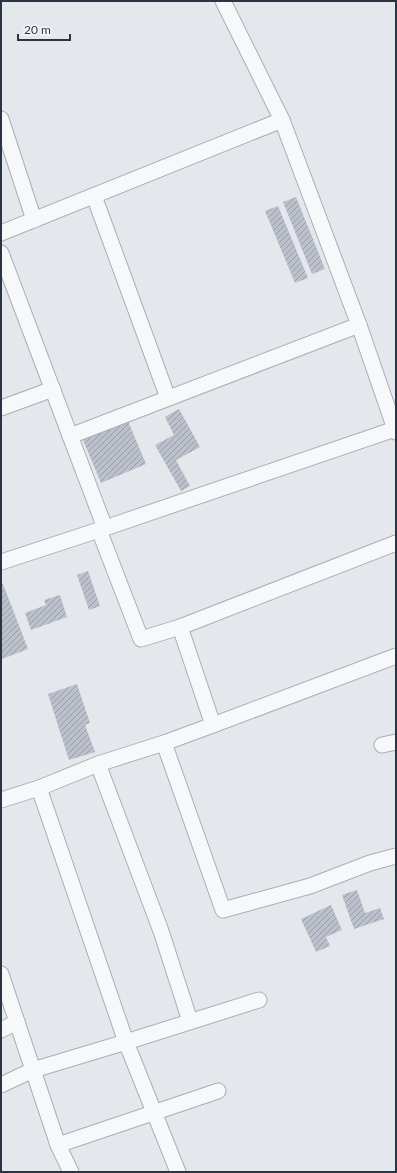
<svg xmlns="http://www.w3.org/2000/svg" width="397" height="1173" font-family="Lato,sans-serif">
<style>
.building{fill:url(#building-hatch)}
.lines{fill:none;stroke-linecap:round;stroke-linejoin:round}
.street-casing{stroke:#a9aeb7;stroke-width:17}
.street{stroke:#f7f8fa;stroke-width:15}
</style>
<defs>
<pattern id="building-hatch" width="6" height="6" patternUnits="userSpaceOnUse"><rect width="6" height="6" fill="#bbc0ca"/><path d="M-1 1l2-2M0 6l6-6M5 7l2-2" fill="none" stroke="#989da6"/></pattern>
</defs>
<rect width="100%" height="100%" fill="#e4e7ec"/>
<g class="building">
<path d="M296 197 325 269 312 274 283 202Z"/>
<path d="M278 206 308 278 295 283 265 211Z"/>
<path d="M179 409 200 447 176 460 190 486 181 491 155 445 174 435 165 417Z"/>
<path d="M128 421 146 464 101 483 83 440Z"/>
<path d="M88 571 100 606 89 610 77 575Z"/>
<path d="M1 584H3L28 649 2 659Z"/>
<path d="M60 595 67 617 31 630 25 613 46 605 44 600Z"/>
<path d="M77 684 90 723 85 725 95 752 69 760 48 694Z"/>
<path d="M357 890 365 913 380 908 384 919 354 929 342 895Z"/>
<path d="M331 905 342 930 326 937 330 946 316 952 301 919Z"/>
</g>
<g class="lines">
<g class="street-casing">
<g id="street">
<path d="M223 1 282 120 359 325 396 432"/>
<path d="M1 119 34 220"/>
<path d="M94 196 168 398"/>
<path d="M1 233 282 120"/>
<path d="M1 253 105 528"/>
<path d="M1 408 53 389"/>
<path d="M70 436 359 325"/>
<path d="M99 530 141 639 180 627 396 543"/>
<path d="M1 562 105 528 395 429"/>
<path d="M180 627 213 725 396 656"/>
<path d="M164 743 213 725"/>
<path d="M382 745 396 742"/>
<path d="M98 764 161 931 190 1021"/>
<path d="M39 788 126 1042 178 1172"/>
<path d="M1 800 39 788 98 764 164 743 223 910 310 886 370 863 396 856"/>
<path d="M1 974 58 1145 71 1172"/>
<path d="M1 1030 17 1022"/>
<path d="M1 1085 33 1070 126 1042 259 1000"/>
<path d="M58 1145 218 1091"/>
</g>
</g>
<use href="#street" class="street"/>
</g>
<rect width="397" height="1173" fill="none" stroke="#2b3445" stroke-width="4"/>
<path d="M18 34v6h52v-6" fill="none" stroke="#2b3445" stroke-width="2"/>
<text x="24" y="34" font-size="12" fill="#2b3445" stroke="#f4f6f9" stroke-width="3" paint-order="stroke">20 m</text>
</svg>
